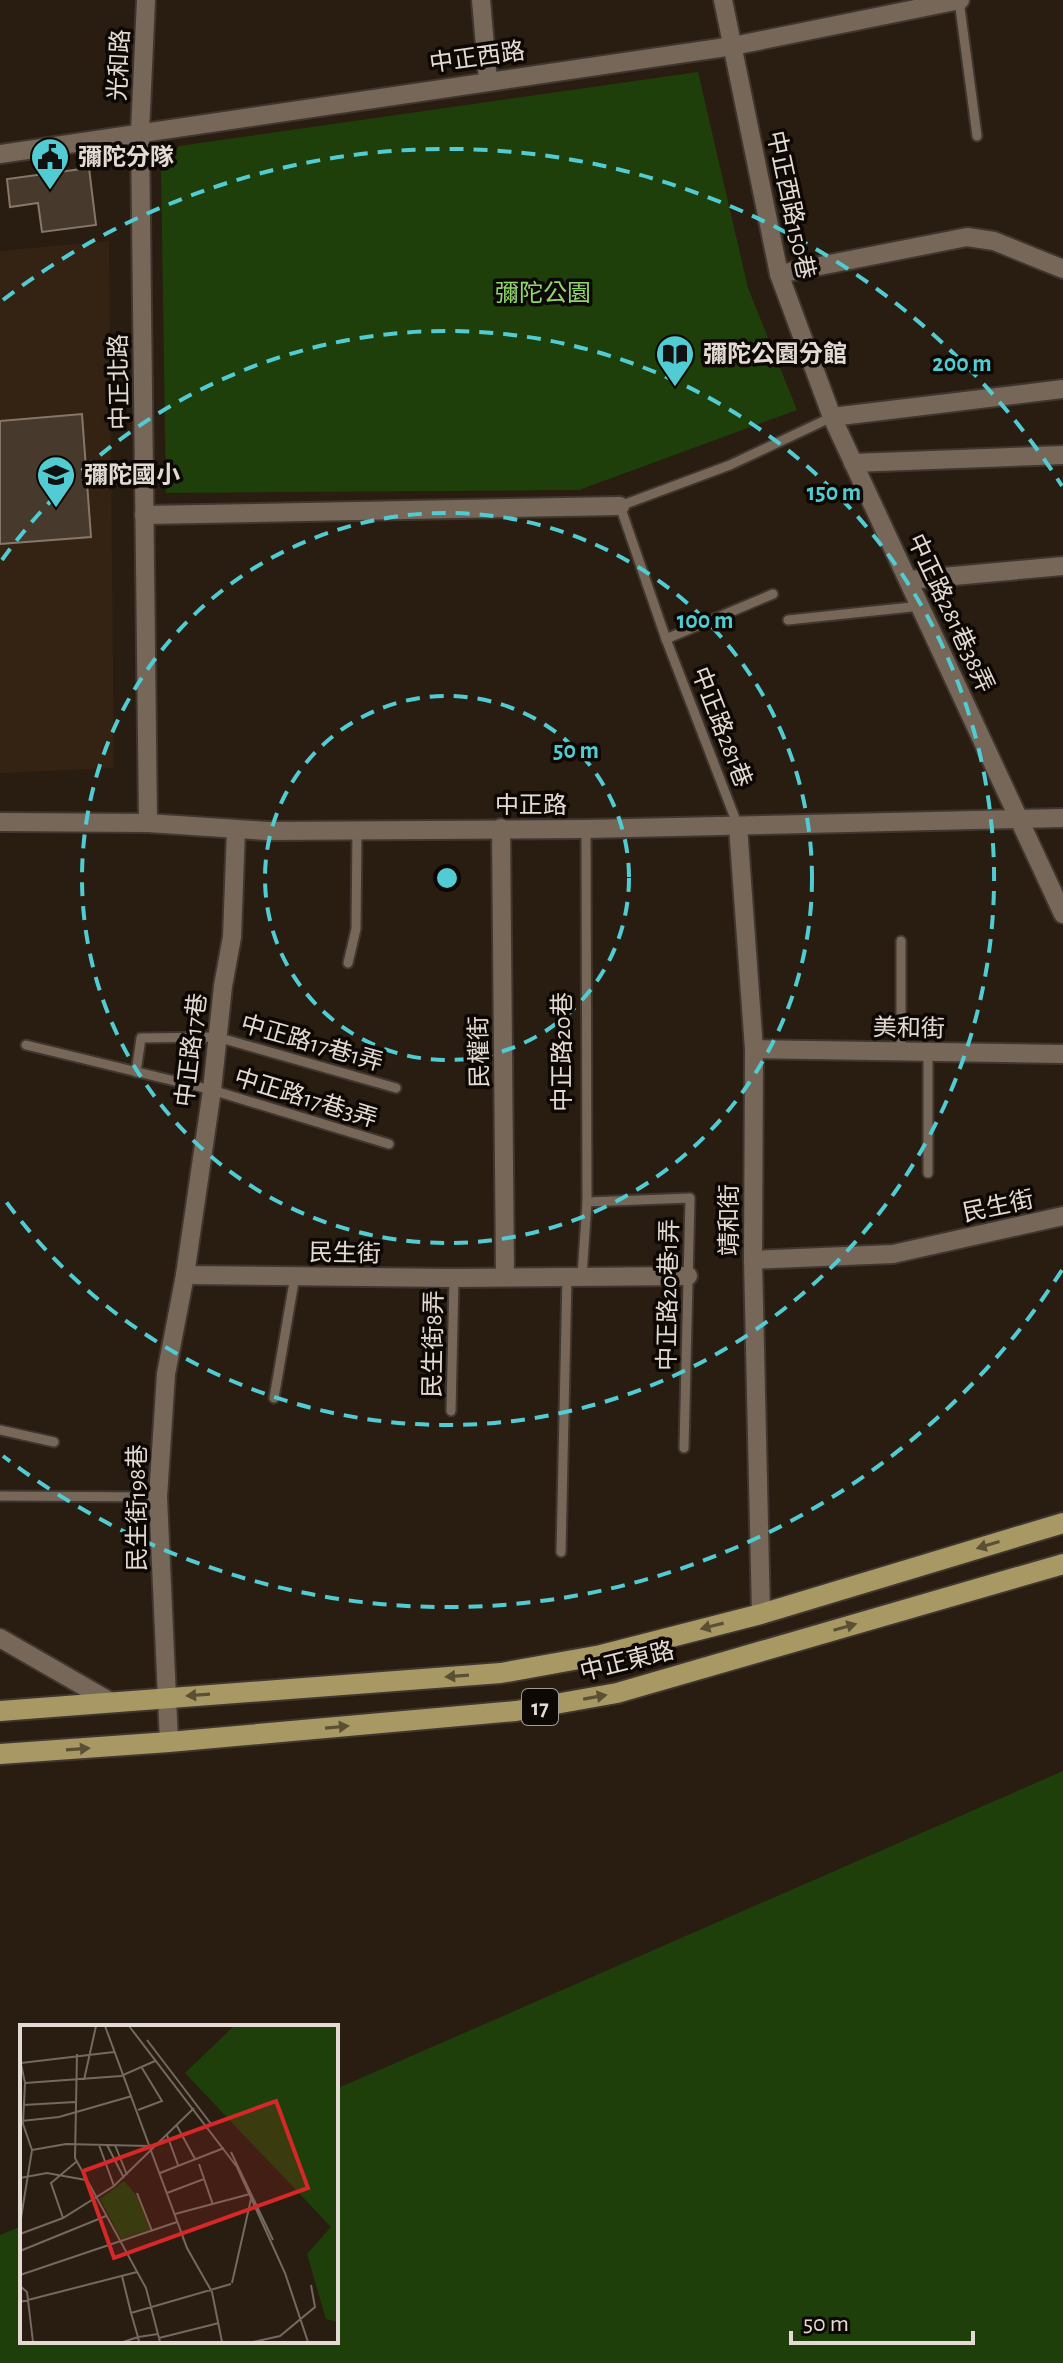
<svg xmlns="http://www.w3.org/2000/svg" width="1063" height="2363" font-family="'Alegreya Sans','Noto Sans TC',sans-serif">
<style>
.built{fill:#342312}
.green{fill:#1f3f0a}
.building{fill:#473a2d;stroke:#867769;stroke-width:2}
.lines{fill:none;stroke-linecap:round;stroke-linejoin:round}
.service-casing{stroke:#3f362f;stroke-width:13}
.minor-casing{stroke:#3f362f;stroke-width:22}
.primary-casing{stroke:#3f362f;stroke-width:24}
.service{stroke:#766759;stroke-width:9}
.minor{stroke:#766759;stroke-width:18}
.primary{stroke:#a89964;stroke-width:20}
.oneway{fill:#5a5034}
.ring{fill:none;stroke:#51ccd2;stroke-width:4;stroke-dasharray:14 10}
.labels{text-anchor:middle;stroke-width:7;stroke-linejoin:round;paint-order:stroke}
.shield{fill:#0d0804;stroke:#a39c95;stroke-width:2}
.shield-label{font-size:22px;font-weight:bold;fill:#e3dbd3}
.street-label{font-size:24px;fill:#e3dbd3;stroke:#0d0804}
.poi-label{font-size:24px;font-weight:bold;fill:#e3dbd3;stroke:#0d0804;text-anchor:start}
.park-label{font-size:24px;fill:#91d76c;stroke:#0d0804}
.inset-road{fill:none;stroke:#73695f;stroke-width:2}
.view{fill:#d62828;fill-opacity:0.15;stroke:#d62828;stroke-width:4}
.inset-edge{fill:none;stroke:#e3dbd3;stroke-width:4}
.centre{fill:#51ccd2;stroke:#0d0804;stroke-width:4}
.ring-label{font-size:24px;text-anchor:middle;font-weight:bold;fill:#51ccd2;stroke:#0d0804;stroke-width:7;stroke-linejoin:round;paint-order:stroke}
</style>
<rect width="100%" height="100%" fill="#291d11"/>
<path class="built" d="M109 241 114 768 0 773V251Z"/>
<g class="green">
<path d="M698 72 748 288 797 410 579 490 166 493 161 167 179 146Z"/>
<path d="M1063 1771V2363H0V2235L22 2226V2341H336V2089Z"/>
</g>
<g class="building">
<path d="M89 168 96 225 42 232 38 203 10 207 7 179Z"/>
<path d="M82 414 91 537 0 544V421Z"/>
</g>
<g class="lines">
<g class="service-casing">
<g id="service">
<path d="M959 0 977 136"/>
<path d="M788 620 921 606"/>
<path d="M666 639 773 594"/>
<path d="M738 826 666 639 620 506 730 465 832 417"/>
<path d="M901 941V1052"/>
<path d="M348 963 356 929 357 831"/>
<path d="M26 1045 212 1090 389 1144"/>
<path d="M136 1072 141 1038 217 1037 396 1088"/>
<path d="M928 1173V1053"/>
<path d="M587 1202 690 1198 684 1448"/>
<path d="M582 1276 587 1202 586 829"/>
<path d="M274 1398 295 1276"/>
<path d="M451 1411 454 1278"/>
<path d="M0 1430 54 1442"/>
<path d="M0 1496 158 1497"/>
<path d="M561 1552 567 1276"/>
</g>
</g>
<g class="minor-casing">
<g id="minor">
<path d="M146 0 140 132 148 823"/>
<path d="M481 0 488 80"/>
<path d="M723 0 779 274 832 417 1063 914"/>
<path d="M0 154 733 46 960 0"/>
<path d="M779 274 967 237 994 241 1063 269"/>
<path d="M832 417 1063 389"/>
<path d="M853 463 1063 455"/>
<path d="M144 515 620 506"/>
<path d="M909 580 1063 566"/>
<path d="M0 822 148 823 267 831 586 829 1063 818"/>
<path d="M738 826 754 1049 753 1260 761 1614"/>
<path d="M501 828 505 1276"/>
<path d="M754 1049 1063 1054"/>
<path d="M753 1260 893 1254 1063 1216"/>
<path d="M185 1275 454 1278 688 1276"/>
<path d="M0 1638 111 1702"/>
<path d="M169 1742 158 1497 166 1374 185 1275 212 1090 223 986 232 937 236 830"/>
</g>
</g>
<g class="primary-casing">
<g id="primary">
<path d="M0 1711 501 1673 601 1655 761 1614 1063 1523"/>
<path d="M0 1754 169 1742 516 1711 617 1693 1063 1564"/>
</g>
</g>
<use href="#service" class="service"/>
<use href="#minor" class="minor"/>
<use href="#primary" class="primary"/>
</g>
<defs><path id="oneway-solid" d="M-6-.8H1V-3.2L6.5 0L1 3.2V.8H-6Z" transform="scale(2)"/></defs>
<g class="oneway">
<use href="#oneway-solid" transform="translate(988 1545) rotate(163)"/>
<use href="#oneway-solid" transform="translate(712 1626) rotate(166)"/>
<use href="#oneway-solid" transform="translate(845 1627) rotate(-16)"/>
<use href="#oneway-solid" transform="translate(457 1676) rotate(176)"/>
<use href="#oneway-solid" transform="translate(198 1695) rotate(176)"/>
<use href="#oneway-solid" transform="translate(595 1697) rotate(-10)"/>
<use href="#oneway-solid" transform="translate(337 1727) rotate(-5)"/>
<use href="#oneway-solid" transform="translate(78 1749) rotate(-4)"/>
</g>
<g class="ring">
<circle cx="447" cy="878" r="182"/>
<circle cx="447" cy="878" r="365"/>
<path d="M2 560A547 547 0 1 1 2 1196"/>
<path d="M1062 1270A729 729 0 0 1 3 1456M3 300A729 729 0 0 1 1062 486"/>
</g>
<defs>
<g id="civic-pin" transform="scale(2)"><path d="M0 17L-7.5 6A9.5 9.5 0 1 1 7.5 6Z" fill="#51ccd2" stroke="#0d0804"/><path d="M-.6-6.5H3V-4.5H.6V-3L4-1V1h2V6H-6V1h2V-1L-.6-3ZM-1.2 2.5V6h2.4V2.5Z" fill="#111"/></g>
<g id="library-pin" transform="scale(2)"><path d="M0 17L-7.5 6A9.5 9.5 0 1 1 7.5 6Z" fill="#51ccd2" stroke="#0d0804"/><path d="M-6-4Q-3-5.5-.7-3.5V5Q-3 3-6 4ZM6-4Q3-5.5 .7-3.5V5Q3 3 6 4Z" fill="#111"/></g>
<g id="school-pin" transform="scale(2)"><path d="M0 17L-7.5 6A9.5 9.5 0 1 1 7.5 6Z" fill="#51ccd2" stroke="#0d0804"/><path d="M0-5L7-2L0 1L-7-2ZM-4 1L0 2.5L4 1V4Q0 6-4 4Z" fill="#111"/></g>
</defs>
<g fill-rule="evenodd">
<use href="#civic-pin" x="50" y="157"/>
<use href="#library-pin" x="675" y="354"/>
<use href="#school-pin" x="56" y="475"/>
</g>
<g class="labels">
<rect class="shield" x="522" y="1689" width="36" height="36" rx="6"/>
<g class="shield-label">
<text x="540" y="1715">17</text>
</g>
<g class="street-label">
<text transform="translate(477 57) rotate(-8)" y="8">中正西路</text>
<text transform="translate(119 65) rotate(-87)" y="8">光和路</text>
<text transform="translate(791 205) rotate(78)" y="8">中正西路150巷</text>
<text transform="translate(119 382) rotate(-91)" y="8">中正北路</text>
<text transform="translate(951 613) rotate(65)" y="8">中正路281巷38弄</text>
<text transform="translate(722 727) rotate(69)" y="8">中正路281巷</text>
<text x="531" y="813">中正路</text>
<text transform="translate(909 1028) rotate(1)" y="8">美和街</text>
<text transform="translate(312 1043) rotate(16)" y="8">中正路17巷1弄</text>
<text transform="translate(191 1050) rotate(-83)" y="8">中正路17巷</text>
<text transform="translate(479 1052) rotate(-91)" y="8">民權街</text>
<text transform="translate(562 1052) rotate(-90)" y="8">中正路20巷</text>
<text transform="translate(306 1098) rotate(17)" y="8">中正路17巷3弄</text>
<text transform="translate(998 1206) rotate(-12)" y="8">民生街</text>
<text transform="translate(729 1220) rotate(-90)" y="8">靖和街</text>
<text transform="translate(345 1253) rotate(1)" y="8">民生街</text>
<text transform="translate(668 1295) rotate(-89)" y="8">中正路20巷1弄</text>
<text transform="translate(433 1344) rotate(-89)" y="8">民生街8弄</text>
<text transform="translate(137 1508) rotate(-90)" y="8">民生街198巷</text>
<text transform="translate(627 1661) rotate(-14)" y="8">中正東路</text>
</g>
<g class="poi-label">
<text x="78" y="165">彌陀分隊</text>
<text x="703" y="362">彌陀公園分館</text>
<text x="84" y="483">彌陀國小</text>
</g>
<g class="park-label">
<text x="543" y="301">彌陀公園</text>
</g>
</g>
<g transform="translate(20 2025)">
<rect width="318" height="318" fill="#291d11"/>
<path d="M214 1H318V297L306 294 287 229 311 202 165 48ZM104 156 117 171 130 205 101 214 80 174Z" fill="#1f3f0a"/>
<path class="inset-road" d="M85 1 167 223 192 267 202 317M109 1 217 142 265 248 288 317M127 15 191 99M57 29 55 133 126 263 140 317M0 34 5 58 3 99 12 125 0 199M1 38 94 27M64 55 76 1M5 58 101 51 135 36M3 80 55 77M118 85 142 76 122 43M1 96 39 92 112 71M157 101 175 134M147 110 158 140M79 120 94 161M87 120 104 153M95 120 107 150M12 125 46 119 129 121M211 127 253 215M179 139 193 180M140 148 204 123M0 153 27 148 66 155M117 168 132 206M147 168 184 154M155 189 230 169M43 193 31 158 56 137M0 209 43 193 94 161 174 83M0 226 86 191M0 250 157 197M102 251 111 288 211 259M212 258 231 174M0 261 7 267 13 317M0 277 117 247M139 313 199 298M103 317 118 312 111 288M119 317 118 312 138 309M233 317 260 311 295 282 291 260"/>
<path class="view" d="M256 76 288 163 94 233 63 146Z"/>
<rect width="318" height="318" class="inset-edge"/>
</g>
<circle cx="447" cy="878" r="12" class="centre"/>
<g class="ring-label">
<text x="962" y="371">200 m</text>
<text x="834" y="500">150 m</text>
<text x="705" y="628">100 m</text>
<text x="576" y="758">50 m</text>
</g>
<path d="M791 2331v12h182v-12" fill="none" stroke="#e3dbd3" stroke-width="4"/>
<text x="803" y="2331" font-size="24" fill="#e3dbd3" stroke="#0d0804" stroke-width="6" paint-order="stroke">50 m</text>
</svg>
